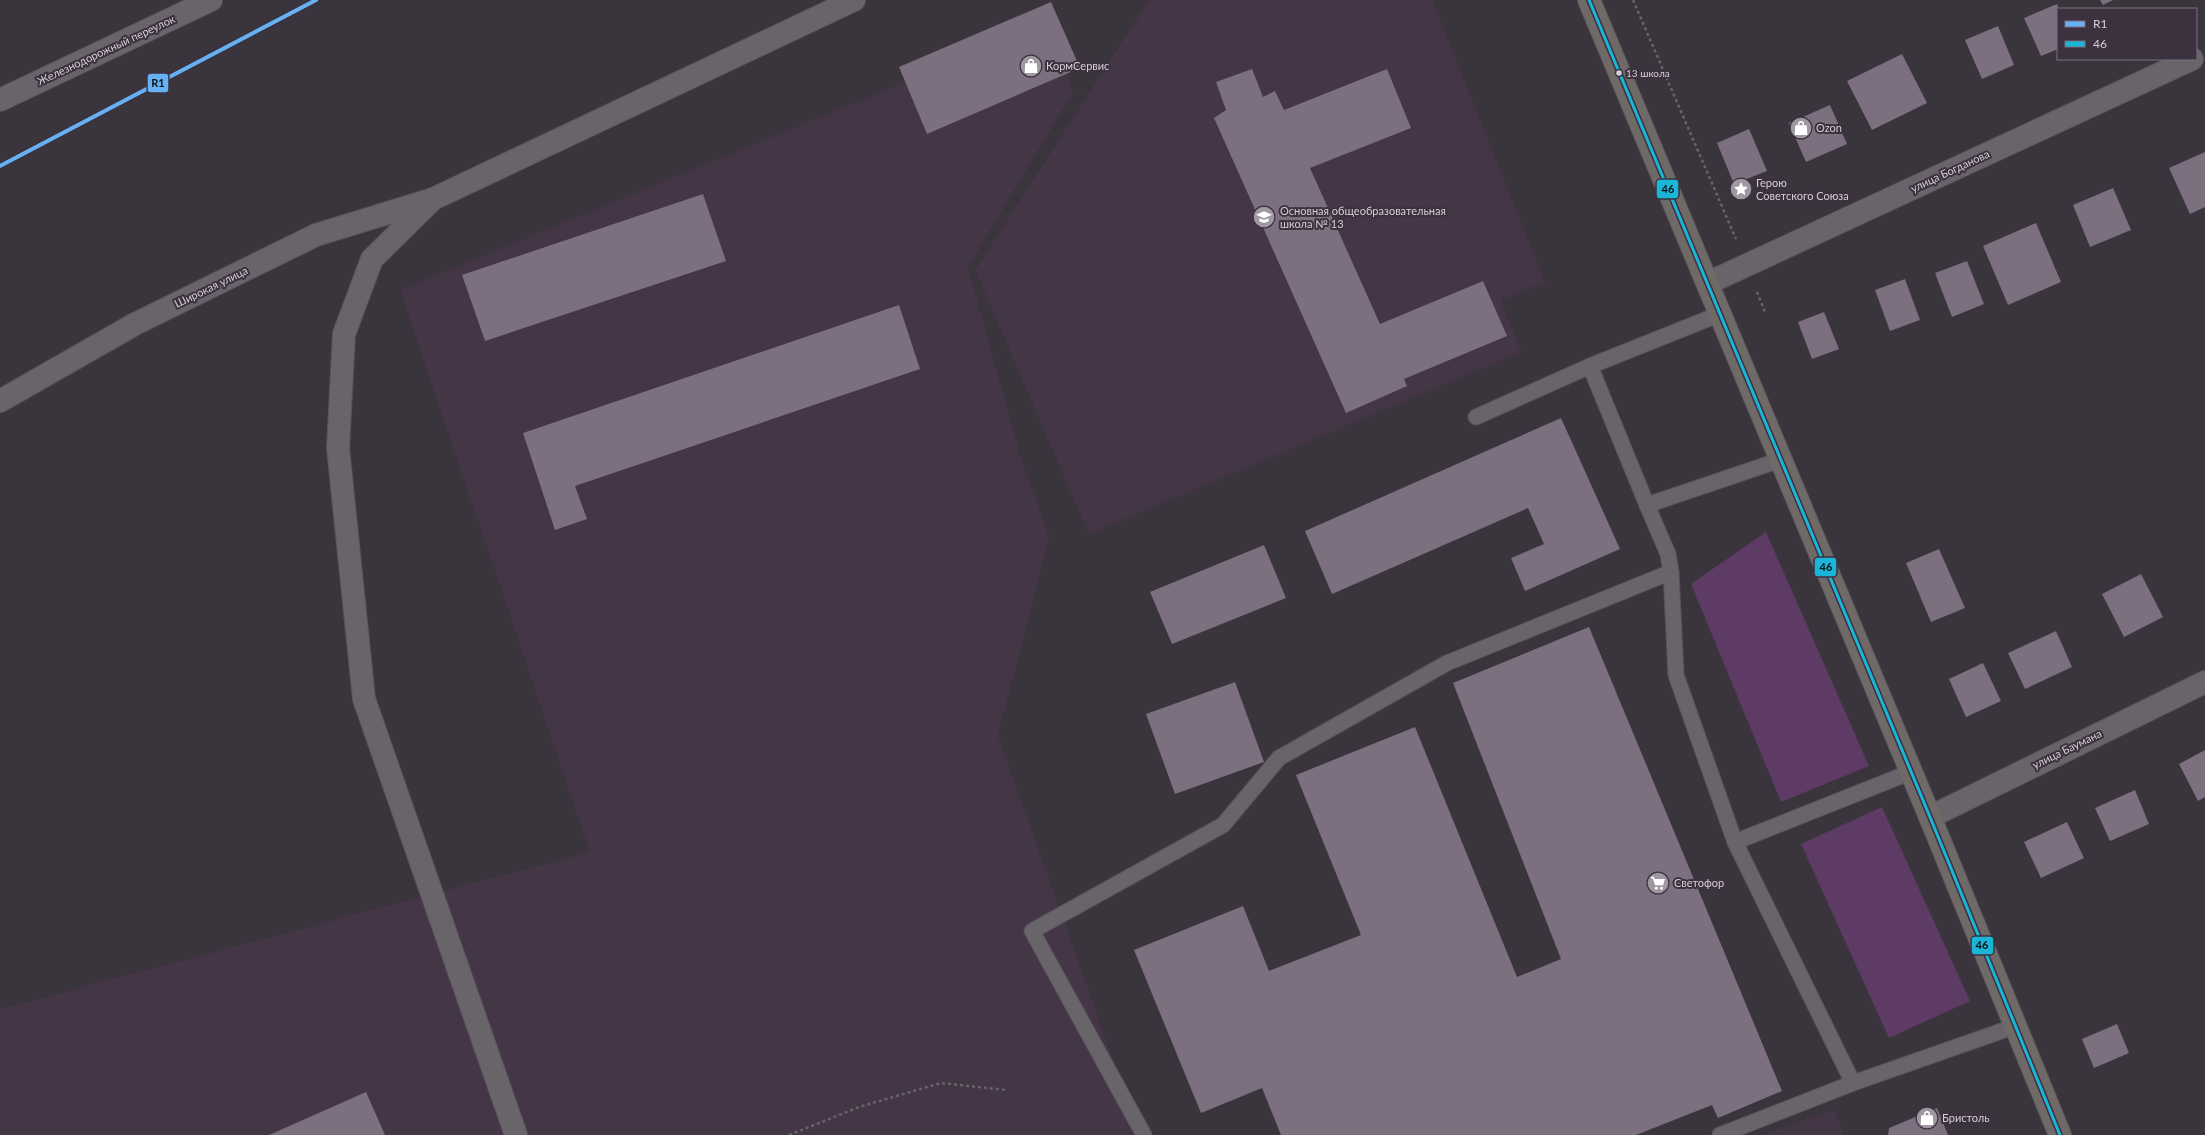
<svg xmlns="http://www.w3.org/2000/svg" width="2205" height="1135" font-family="Lato,sans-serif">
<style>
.built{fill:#443547}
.green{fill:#5d3b65}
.building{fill:#7c6f7f}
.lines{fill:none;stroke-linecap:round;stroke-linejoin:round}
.service-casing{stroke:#58525a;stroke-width:17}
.minor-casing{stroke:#58525a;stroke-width:24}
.primary-casing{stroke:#58525a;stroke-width:24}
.path{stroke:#686469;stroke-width:2.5;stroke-dasharray:3 3;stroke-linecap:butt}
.service{stroke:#69646a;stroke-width:15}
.minor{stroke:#69646a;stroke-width:22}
.primary{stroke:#6f6a67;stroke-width:22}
.bus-1-casing{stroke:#3c313f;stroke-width:6}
.bus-1{stroke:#1ab6d8;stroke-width:3}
.rail-1-casing{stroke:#3c313f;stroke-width:7}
.rail-1{stroke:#66b1f2;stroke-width:4}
.bus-dot{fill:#d6ced7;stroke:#3c313f;stroke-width:1.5}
.labels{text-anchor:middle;stroke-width:4;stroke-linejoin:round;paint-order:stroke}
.bus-label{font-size:10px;fill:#d6ced7;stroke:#3c313f;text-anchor:start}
.street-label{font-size:11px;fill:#d6ced7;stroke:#3c313f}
.poi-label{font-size:11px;fill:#d6ced7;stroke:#3c313f;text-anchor:start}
.line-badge{stroke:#3c313f;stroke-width:1.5}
.pale-badge-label{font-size:11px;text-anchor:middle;font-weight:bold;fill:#111}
</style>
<rect width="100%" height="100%" fill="#3a343c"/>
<g class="built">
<path d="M1149 0H1432L1545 282 1501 300 1521 352 1089 534 975 270Z"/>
<path d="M1051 22 1073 92 968 267 1021 458 1049 537 998 736 1140 1135H0V1009L590 852 400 290Z"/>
<path d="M1834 1109 1844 1135H1764Z"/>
</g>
<g class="green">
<path d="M1766 532 1869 766 1781 802 1691 584Z"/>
<path d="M1882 807 1970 1001 1889 1038 1801 844Z"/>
</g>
<g class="building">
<path d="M2100 0H2113L2103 5Z"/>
<path d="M1051 2 1080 68 927 134 899 67Z"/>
<path d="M2057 4 2059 9 2058 49 2041 56 2024 18Z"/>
<path d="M1998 26 2014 65 1982 79 1965 40Z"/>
<path d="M1902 54 1927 103 1872 130 1847 81Z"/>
<path d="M1252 69 1263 97 1275 91 1284 110 1387 69 1411 128 1310 168 1380 324 1483 281 1507 336 1404 379 1407 386 1346 413 1214 118 1226 110 1216 82Z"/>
<path d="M1830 105 1847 144 1806 162 1789 123Z"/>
<path d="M1749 129 1767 171 1734 184 1717 143Z"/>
<path d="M2205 152V207L2190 214 2169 168Z"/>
<path d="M2113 188 2131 230 2090 247 2073 205Z"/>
<path d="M703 194 726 261 485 341 462 275Z"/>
<path d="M2036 223 2061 282 2008 305 1983 246Z"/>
<path d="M1967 261 1984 304 1952 317 1935 273Z"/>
<path d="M1905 279 1920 320 1890 331 1875 290Z"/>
<path d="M899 305 920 369 575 486 587 519 555 530 523 433Z"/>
<path d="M1824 312 1839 349 1812 359 1798 322Z"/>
<path d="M1561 418 1620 549 1525 591 1511 558 1544 544 1528 508 1332 594 1305 531Z"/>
<path d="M1264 545 1286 598 1172 644 1150 592Z"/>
<path d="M1939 549 1965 608 1931 622 1906 563Z"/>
<path d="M2141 574 2163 617 2124 637 2102 594Z"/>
<path d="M1589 627 1782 1091 1718 1118 1712 1105 1636 1135H1281L1262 1088 1201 1113 1134 950 1243 906 1269 971 1361 935 1296 775 1415 727 1517 977 1561 959 1453 683Z"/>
<path d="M2056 631 2072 667 2025 689 2008 653Z"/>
<path d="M1983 663 2001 701 1966 717 1949 679Z"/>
<path d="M1235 682 1264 762 1175 794 1146 714Z"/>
<path d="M2205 750V797L2198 801 2179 764Z"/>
<path d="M2135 790 2149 824 2110 841 2095 808Z"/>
<path d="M2067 822 2084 858 2041 878 2024 842Z"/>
<path d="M2117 1024 2129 1053 2094 1068 2082 1039Z"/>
<path d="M366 1092 385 1135H269Z"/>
<path d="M1937 1108 1948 1135H1888L1889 1128Z"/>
</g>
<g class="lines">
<g class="service-casing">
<g id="service">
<path d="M1590 366 1647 505"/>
<path d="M1476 417 1590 366 1720 314"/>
<path d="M1671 572 1676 675 1735 842 1853 1083"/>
<path d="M1735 842 1911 772"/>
<path d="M1144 1135 1032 931 1223 825 1279 758 1447 663 1671 572 1668 554 1647 505 1780 460"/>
<path d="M1720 1135 1853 1083 2016 1026"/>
</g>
</g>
<g class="minor-casing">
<g id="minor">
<path d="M0 100 211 0"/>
<path d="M1708 283 2192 59"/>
<path d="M0 401 135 324 316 235 430 200"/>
<path d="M1930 817 2205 682"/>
<path d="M516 1135 364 699 338 448 344 334 372 259 433 199 854 0"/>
</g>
</g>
<g class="primary-casing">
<path id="primary" d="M1589 0 1930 817 2060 1135"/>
</g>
<g class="path">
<path d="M1633 0 1736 239"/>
<path d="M1757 292 1765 312"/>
<path d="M789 1135 859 1107 941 1083 1006 1090"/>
</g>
<use href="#service" class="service"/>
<use href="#minor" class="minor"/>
<use href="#primary" class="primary"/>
<g class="bus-1-casing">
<path id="bus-1" d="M1589 0 1930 817 2060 1135"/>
</g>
<use href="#bus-1" class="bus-1"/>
<g class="rail-1-casing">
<path id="rail-1" d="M0 166 316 0"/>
</g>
<use href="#rail-1" class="rail-1"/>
</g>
<defs>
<g id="shop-disc" transform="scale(1.15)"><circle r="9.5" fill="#9f98a1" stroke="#3c313f"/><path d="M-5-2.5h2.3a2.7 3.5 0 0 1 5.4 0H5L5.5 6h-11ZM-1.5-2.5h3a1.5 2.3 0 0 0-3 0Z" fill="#fff"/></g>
<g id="sight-disc" transform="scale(1.15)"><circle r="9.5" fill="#9f98a1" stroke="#3c313f"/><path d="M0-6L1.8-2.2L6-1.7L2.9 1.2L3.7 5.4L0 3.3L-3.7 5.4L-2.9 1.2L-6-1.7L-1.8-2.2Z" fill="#fff"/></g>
<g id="school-disc" transform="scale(1.15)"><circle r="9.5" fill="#9f98a1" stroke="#3c313f"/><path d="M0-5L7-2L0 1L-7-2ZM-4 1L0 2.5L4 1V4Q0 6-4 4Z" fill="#fff"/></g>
<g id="supermarket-disc" transform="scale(1.15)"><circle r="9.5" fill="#9f98a1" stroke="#3c313f"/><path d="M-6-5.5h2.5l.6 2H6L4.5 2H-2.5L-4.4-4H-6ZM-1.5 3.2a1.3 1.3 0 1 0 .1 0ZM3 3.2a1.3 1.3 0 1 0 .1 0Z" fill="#fff"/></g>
</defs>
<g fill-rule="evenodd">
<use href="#shop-disc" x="1031" y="66"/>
<use href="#shop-disc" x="1801" y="128"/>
<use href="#sight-disc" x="1741" y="189"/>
<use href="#school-disc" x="1264" y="217"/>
<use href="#supermarket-disc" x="1658" y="883"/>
<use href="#shop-disc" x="1927" y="1118"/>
</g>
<circle class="bus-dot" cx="1619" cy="73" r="3.5"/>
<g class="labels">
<g class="bus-label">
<text x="1626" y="77">13 школа</text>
</g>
<g class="street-label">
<text transform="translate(106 50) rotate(-25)" y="4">Железнодорожный переулок</text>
<text transform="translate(1950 171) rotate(-25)" y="4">улица Богданова</text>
<text transform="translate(211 287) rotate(-26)" y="4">Широкая улица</text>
<text transform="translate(2067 749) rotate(-26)" y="4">улица Баумана</text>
</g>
<g class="poi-label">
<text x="1046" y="70">КормСервис</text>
<text x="1816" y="132">Ozon</text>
<text x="1756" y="187">Герою<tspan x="1756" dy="13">Советского Союза</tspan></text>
<text x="1280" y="215">Основная общеобразовательная<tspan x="1280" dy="13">школа № 13</tspan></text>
<text x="1674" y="887">Светофор</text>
<text x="1942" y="1122">Бристоль</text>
</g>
</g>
<g class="line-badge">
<rect x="147" y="73" width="22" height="20" rx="4" fill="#66b1f2"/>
<rect x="1656" y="179" width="23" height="20" rx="4" fill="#1ab6d8"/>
<rect x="1814" y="557" width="23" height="20" rx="4" fill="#1ab6d8"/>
<rect x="1971" y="936" width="23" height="19" rx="4" fill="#1ab6d8"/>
</g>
<g class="pale-badge-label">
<text x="158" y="87">R1</text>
<text x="1668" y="193">46</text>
<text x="1826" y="571">46</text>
<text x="1982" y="949">46</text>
</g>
<rect x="2057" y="8" width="140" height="52" fill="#3c313f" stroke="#7a707c"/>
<rect x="2065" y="21" width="20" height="6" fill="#66b1f2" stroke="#7a707c"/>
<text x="2093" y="28" font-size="12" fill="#d6ced7">R1</text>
<rect x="2065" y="41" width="20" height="6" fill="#1ab6d8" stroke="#7a707c"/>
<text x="2093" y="48" font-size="12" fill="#d6ced7">46</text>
</svg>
